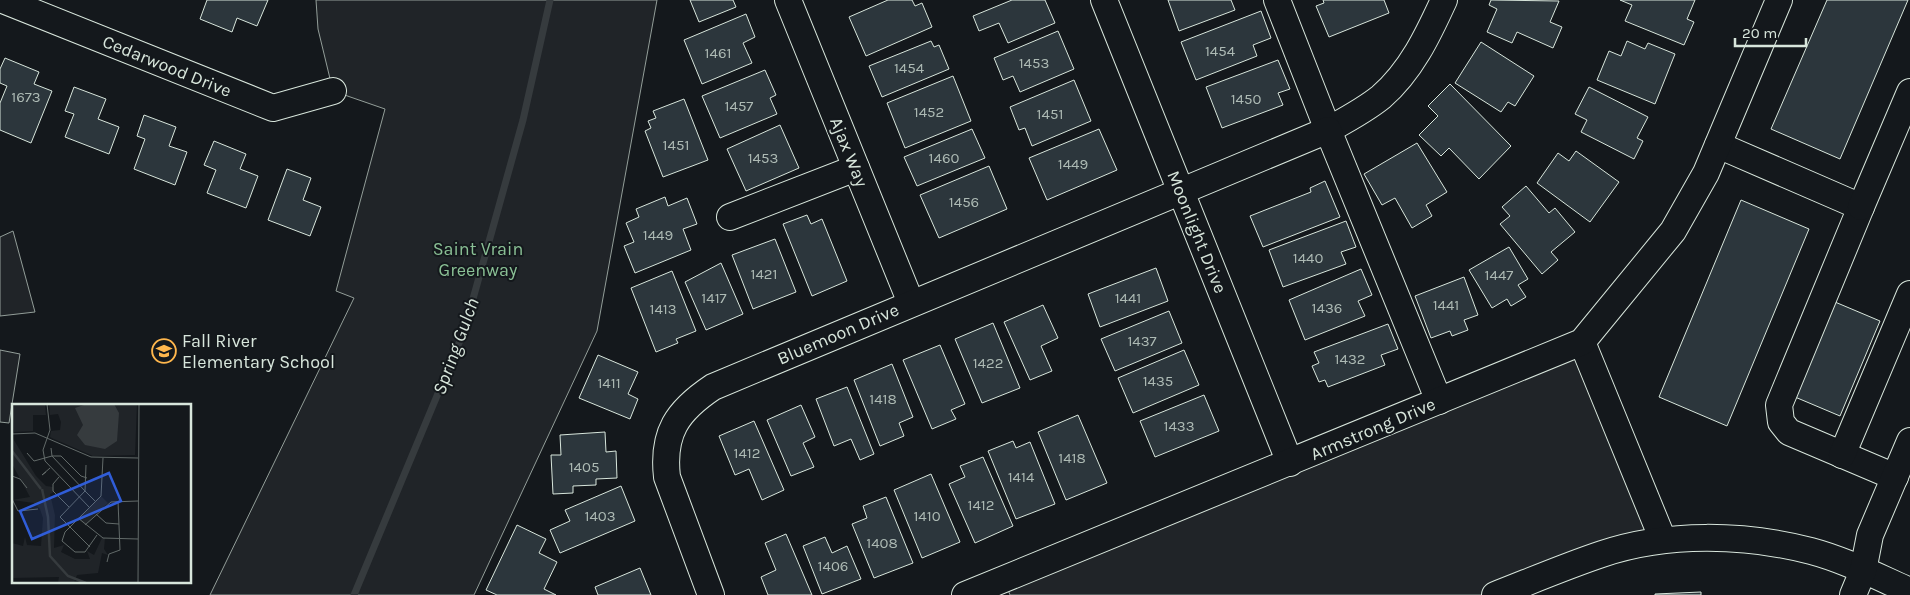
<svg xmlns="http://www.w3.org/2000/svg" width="1910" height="595" font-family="Karla,sans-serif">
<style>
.green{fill:#202428;stroke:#939e99}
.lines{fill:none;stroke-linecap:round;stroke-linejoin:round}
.stream{stroke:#363b3e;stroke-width:7}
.building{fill:#2c363c;stroke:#d8e6dc}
.minor-casing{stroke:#d8e6dc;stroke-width:28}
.minor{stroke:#14181c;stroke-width:26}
.labels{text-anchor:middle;stroke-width:4;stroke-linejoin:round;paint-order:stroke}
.number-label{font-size:15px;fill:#adbab4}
.street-label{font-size:18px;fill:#d8e6dc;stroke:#14181c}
.park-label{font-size:18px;fill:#8ac095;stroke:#14181c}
.poi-label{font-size:18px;fill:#d8e6dc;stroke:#14181c;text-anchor:start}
.water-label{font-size:19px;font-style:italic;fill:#d8e6dc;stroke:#14181c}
.inset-river{fill:none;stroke:#363b3e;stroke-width:2.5}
.inset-road{fill:none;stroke:#626a69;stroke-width:1}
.view{fill:#305dd8;fill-opacity:0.15;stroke:#305dd8;stroke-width:2.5}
.inset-edge{fill:none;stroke:#d8e6dc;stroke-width:2.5}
</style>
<rect width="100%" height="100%" fill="#14181c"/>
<g class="green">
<path d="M316 0H657L597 331 474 595H210L354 298 336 291 385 109 333 91 318 29Z"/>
<path d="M13 231 35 312 0 316V237Z"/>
<path d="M1582 342 1663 540 1495 595H1010L1004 579Z"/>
<path d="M0 350 20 354 9 423 0 422Z"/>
</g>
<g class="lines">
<path class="stream" d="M354 595 464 331 523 120 550 0"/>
</g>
<g class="building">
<path d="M207 0H268L257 26 237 18 232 32 200 19Z"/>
<path d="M690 0H733L736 7 699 22Z"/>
<path d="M888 0H912L915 6 922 3 932 27 866 56 849 17Z"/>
<path d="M1012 0H1045L1055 23 1008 43 999 23 979 31 973 16Z"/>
<path d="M1168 0H1231L1235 10 1179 31Z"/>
<path d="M1323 0H1384L1389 13 1329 37 1316 6 1324 3Z"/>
<path d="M1491 0 1559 1 1550 22 1562 27 1553 48 1517 32 1512 43 1487 32 1497 9 1489 5Z"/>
<path d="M1620 0H1695L1687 19 1694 22 1684 45 1625 21 1632 5Z"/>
<path d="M1827 0H1908L1840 159 1771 129Z"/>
<path d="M1261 11 1271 38 1253 45 1257 56 1196 80 1181 42Z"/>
<path d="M746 14 755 37 743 43 752 63 702 84 684 40Z"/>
<path d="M1058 31 1074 69 1020 92 1013 76 1003 80 994 58Z"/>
<path d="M931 41 934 47 939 45 949 69 882 97 869 66Z"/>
<path d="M1627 41 1645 49 1648 43 1675 54 1655 104 1597 80 1609 51 1621 56Z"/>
<path d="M1481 42 1534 76 1515 106 1508 102 1501 112 1455 83Z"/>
<path d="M5 58 39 72 34 84 52 91 31 143 0 130V103L7 86 0 83V69Z"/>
<path d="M1278 60 1290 89 1278 93 1283 105 1222 128 1206 87Z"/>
<path d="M765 70 776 95 770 98 777 114 720 138 702 96Z"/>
<path d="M953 76 971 121 905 148 887 103Z"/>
<path d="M1074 80 1091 121 1032 146 1025 128 1019 130 1010 107Z"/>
<path d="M1450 84 1511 146 1479 179 1449 148 1441 156 1419 135 1438 116 1428 106Z"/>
<path d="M74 87 106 99 98 119 119 127 109 154 65 137 74 114 65 111Z"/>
<path d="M1589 87 1648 117 1637 138 1643 141 1634 159 1581 132 1587 120 1575 114Z"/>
<path d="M684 99 708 160 663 177 645 131 651 128 648 121 656 118 653 111Z"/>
<path d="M144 115 176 127 169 146 187 152 175 185 134 169 145 139 137 136Z"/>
<path d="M780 125 799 168 746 191 727 149Z"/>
<path d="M972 129 985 158 917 186 904 157Z"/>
<path d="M1099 129 1117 170 1047 200 1029 158Z"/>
<path d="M214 141 246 154 240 169 258 176 246 208 207 193 216 170 204 165Z"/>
<path d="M1417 143 1447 192 1426 205 1432 216 1412 228 1395 198 1382 205 1364 174Z"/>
<path d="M1576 151 1619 182 1590 222 1537 183 1558 153 1569 161Z"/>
<path d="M989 166 1007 209 939 238 920 195Z"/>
<path d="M287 169 311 178 303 200 321 207 310 236 268 220Z"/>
<path d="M1325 181 1340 217 1263 247 1250 216 1311 192 1310 188Z"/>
<path d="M1526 186 1549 213 1555 208 1575 232 1551 252 1558 260 1542 274 1500 224 1510 216 1502 207Z"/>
<path d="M665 197 668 206 687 198 697 224 683 229 691 250 635 273 624 246 634 242 626 223 639 217 636 209Z"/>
<path d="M1741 200 1809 229 1727 426 1659 397Z"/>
<path d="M807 215 811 224 822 219 847 281 812 296 783 224Z"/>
<path d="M1346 221 1356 247 1341 252 1346 264 1283 287 1269 250Z"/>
<path d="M775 239 796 292 753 309 732 255Z"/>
<path d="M1509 247 1528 279 1518 285 1526 297 1511 306 1507 299 1492 308 1469 270Z"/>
<path d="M721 263 743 314 706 330 685 282Z"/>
<path d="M1156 268 1168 301 1100 327 1088 294Z"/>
<path d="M1361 269 1372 295 1358 301 1365 316 1305 340 1289 300Z"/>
<path d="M672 271 696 331 676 339 678 343 656 352 631 288Z"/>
<path d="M1464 277 1478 315 1464 320 1468 330 1452 336 1450 331 1431 338 1415 296Z"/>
<path d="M1835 302 1880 321 1840 416 1795 397Z"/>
<path d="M1043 305 1058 338 1041 346 1052 371 1030 380 1004 322Z"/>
<path d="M1169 311 1182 343 1115 371 1101 339Z"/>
<path d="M993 323 1020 388 982 403 955 339Z"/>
<path d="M1388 324 1398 349 1381 355 1385 365 1328 387 1325 380 1319 382 1312 366 1319 363 1314 352Z"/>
<path d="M940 345 965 404 951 410 956 419 932 429 903 360Z"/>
<path d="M1184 350 1199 385 1133 413 1118 378Z"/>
<path d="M598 355 638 372 628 394 638 399 630 419 579 398Z"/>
<path d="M892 364 913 417 899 423 904 436 880 446 854 380Z"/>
<path d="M847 387 874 454 860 460 851 439 834 446 816 399Z"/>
<path d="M1204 395 1219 431 1155 457 1140 421Z"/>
<path d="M801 405 815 437 803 443 814 467 791 476 767 420Z"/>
<path d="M1078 415 1107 483 1066 500 1038 432Z"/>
<path d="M754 421 784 490 762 500 749 469 735 475 719 436Z"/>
<path d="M605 432 606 452 616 451 617 478 596 479V485L573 486V493L553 494 551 455H561L560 435Z"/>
<path d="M1013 441 1016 448 1030 442 1055 504 1016 519 988 451Z"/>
<path d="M983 457 1013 526 975 543 949 484 965 477 960 466Z"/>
<path d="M931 474 960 542 922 558 894 490Z"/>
<path d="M621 486 635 521 560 553 550 530 570 521 565 510Z"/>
<path d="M886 497 913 563 874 578 852 524 867 518 863 506Z"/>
<path d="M517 525 546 539 539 553 557 562 544 589 556 595H497L486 590Z"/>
<path d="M786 534 812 595H768L761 577 776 570 765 543Z"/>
<path d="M825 537 832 553 847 546 861 579 822 594 803 546Z"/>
<path d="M640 568 651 595H598L595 587Z"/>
<path d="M1701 592V595H1655V594Z"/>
</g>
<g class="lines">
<g class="minor-casing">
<g id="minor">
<path d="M3 0 273 108 333 91"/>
<path d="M788 0 911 303"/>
<path d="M1104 0 1290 463"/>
<path d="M1277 0 1328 130C1346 120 1365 110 1381 97 1411 71 1428 35 1444 0"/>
<path d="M1718 145 1861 207 1779 405 1781 422 1789 432 1895 477"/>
<path d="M1861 207 1910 92"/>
<path d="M730 217 856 168"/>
<path d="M1582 342 1663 540"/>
<path d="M1842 455 1910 294"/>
<path d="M711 595 667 477C662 433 677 411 713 387L1328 130 1439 401"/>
<path d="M965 595 1582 342 1673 231 1706 173 1779 0"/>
<path d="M1495 595C1531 581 1566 566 1602 554 1667 532 1745 534 1811 551 1845 560 1878 577 1910 591"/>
<path d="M1853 595 1863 571 1870 535 1910 441"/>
</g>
</g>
<use href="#minor" class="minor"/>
</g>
<defs>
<g id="school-ring" transform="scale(1.25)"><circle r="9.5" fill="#14181c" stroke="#ffb74d" stroke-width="1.5"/><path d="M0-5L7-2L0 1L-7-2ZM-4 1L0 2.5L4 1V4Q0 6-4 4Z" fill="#ffb74d"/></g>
</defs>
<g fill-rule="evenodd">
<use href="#school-ring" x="164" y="351"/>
</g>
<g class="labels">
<g class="number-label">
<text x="1220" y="56">1454</text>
<text x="718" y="58">1461</text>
<text x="1034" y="68">1453</text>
<text x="909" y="73">1454</text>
<text x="26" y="102">1673</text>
<text x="1246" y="104">1450</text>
<text x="739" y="111">1457</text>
<text x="929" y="117">1452</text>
<text x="1050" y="119">1451</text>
<text x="676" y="150">1451</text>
<text x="763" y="163">1453</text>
<text x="944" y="163">1460</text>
<text x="1073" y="169">1449</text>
<text x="964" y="207">1456</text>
<text x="658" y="240">1449</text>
<text x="1308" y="263">1440</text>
<text x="764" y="279">1421</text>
<text x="1499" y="280">1447</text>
<text x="714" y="303">1417</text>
<text x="1128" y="303">1441</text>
<text x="1446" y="310">1441</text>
<text x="1327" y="313">1436</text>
<text x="663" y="314">1413</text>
<text x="1142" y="346">1437</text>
<text x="1350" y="364">1432</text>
<text x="988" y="368">1422</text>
<text x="1158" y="386">1435</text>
<text x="609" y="388">1411</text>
<text x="883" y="404">1418</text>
<text x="1179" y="431">1433</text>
<text x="747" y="458">1412</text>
<text x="1072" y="463">1418</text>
<text x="584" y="472">1405</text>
<text x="1021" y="482">1414</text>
<text x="981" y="510">1412</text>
<text x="600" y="521">1403</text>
<text x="927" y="521">1410</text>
<text x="882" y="548">1408</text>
<text x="833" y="571">1406</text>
</g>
<g class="street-label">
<text transform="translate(167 66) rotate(22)" y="6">Cedarwood Drive</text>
<text transform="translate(849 152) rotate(68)" y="6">Ajax Way</text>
<text transform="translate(1197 232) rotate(68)" y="6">Moonlight Drive</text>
<text transform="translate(838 334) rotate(-23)" y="6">Bluemoon Drive</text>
<text transform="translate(1373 429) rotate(-23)" y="6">Armstrong Drive</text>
</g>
<g class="park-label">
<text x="478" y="255">Saint Vrain<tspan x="478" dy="21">Greenway</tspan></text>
</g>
<g class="poi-label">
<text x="182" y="347">Fall River<tspan x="182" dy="21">Elementary School</tspan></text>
</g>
<g class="water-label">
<text transform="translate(455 346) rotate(-70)" y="7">Spring Gulch</text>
</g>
</g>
<g transform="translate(12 404)">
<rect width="179" height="179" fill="#14181c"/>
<path d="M0 0H33L34 11H21V27L2 28ZM37 0H125L123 51 81 52 42 35 38 33 39 27 48 26 49 18 46 10 38 11ZM0 33 24 72 34 82 41 83 42 88 38 90 43 111 42 144 52 141 49 148 63 155H78L75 147 82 151 90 134H93L92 145 96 151 90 149 86 169 65 171 62 179H46L47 173 0 174V139L11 142 13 133 15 141 29 142 31 114 28 105 22 99 0 96 18 93 0 60ZM89 92 96 99 73 121 66 114Z" fill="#202428"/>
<path d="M75 0H102L107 9 105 37 93 45 73 41 65 31 71 21 63 4Z" fill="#363b3e"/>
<path class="inset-river" d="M0 47 29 85M30 85 36 113 38 152 56 172 74 179"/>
<path class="inset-road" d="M35 0 38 26 31 46 33 57 77 103M0 30 23 29 79 53 126 54M39 44 40 52H49L69 72 75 74M15 49 22 57 40 52 73 87 74 61M34 68 30 71 38 64M0 72 8 75 15 84M47 73 41 80V87L57 103M0 95 6 107 26 105M84 110 94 119 107 120M66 114 91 134 126 135M73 121 99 98 126 97M85 131 73 148H63L50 137 53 128 89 92 91 54M78 143 48 113 73 87 83 97M95 158 97 150 108 146 106 97M126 179 127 0"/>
<path class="view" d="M97 69 109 97 20 135 8 107Z"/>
<rect width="179" height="179" class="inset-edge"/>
</g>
<path d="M1735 38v8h71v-8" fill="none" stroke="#d8e6dc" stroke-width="2.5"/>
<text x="1742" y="38" font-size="15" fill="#d8e6dc" stroke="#14181c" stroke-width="4" paint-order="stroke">20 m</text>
</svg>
